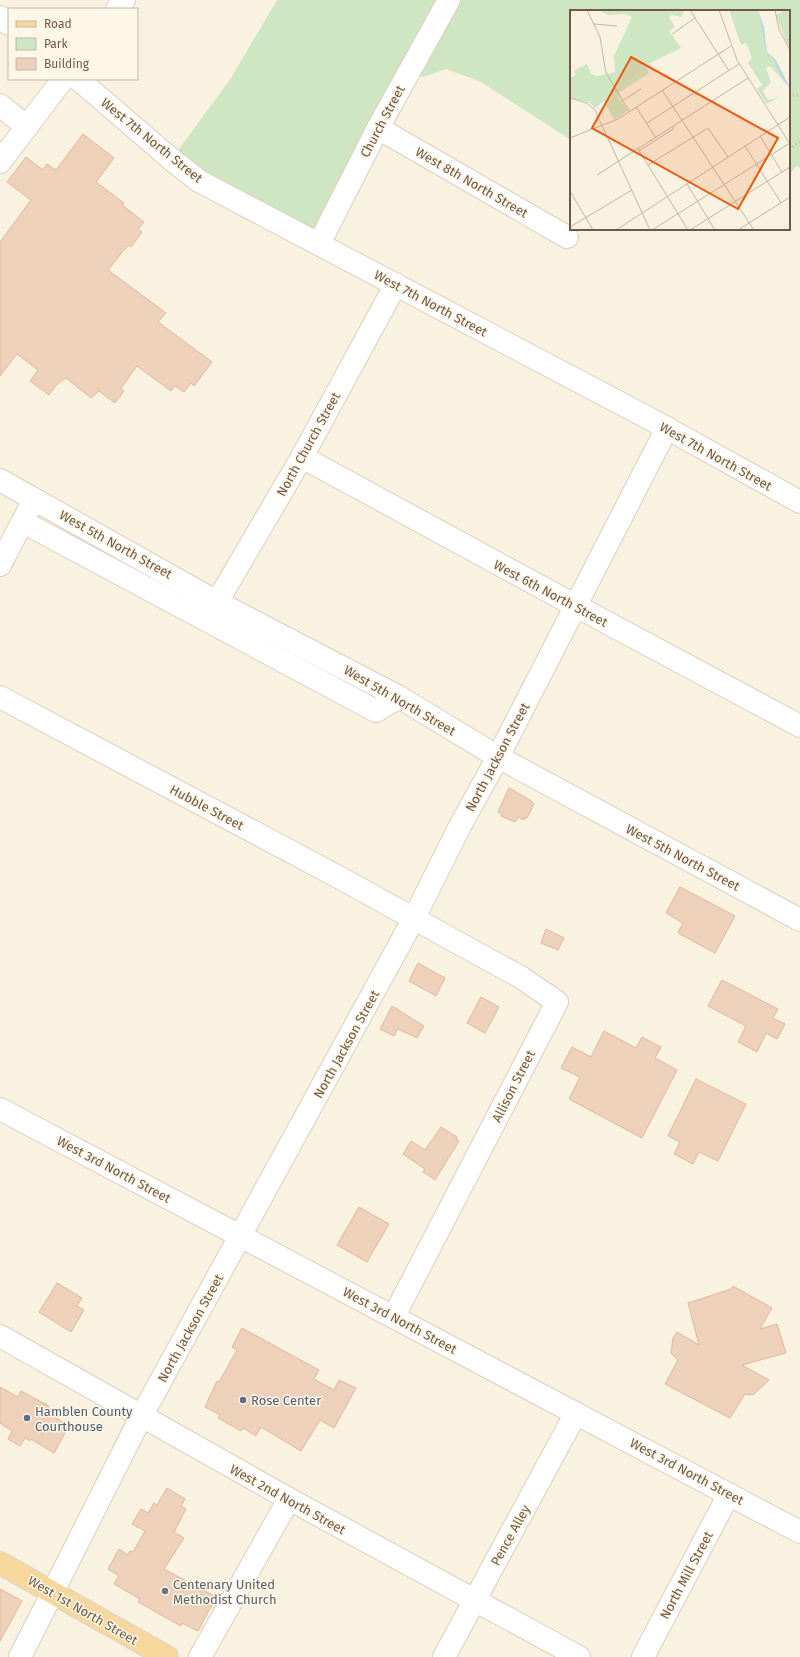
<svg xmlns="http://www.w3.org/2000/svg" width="800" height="1657" font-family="'Fira Sans',sans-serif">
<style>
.green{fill:#cee6c1}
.building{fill:#eed1ba;stroke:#dfb89c}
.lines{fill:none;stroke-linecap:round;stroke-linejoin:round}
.minor-casing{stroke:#decebd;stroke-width:24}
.major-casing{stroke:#dad4d0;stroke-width:24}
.path{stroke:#d2b59e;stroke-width:2.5;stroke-dasharray:1 3;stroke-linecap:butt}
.minor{stroke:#fff;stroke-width:22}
.major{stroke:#f6d89c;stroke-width:22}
.service-dot{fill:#5c6f8a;stroke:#fef6e6;stroke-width:1.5}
.worship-dot{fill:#6b7280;stroke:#fef6e6;stroke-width:1.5}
.labels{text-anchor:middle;stroke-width:3;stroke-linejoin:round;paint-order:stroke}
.street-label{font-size:13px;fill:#70594a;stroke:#fef6e6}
.service-label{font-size:13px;fill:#4e5e75;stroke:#fef6e6;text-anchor:start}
.worship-label{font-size:13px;fill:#5b616d;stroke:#fef6e6;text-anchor:start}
.inset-road{fill:none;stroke:#c3b5a5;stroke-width:1}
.view{fill:#e8590c;fill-opacity:0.15;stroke:#e8590c;stroke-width:2}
.inset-edge{fill:none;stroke:#70594a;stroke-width:2}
</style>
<rect width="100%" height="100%" fill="#faf2e1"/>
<path class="green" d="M277 0H800V168L796 166 789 176V11H571V140L481 82 446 69 423 77 401 67 318 232 206 174 177 152 231 78Z"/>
<g class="building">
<path d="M83 134 114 158 96 182 124 203 122 205 144 222 138 229 142 232 131 247 128 245 108 270 166 313 158 322 212 362 194 386 191 383 184 392 175 386 171 391 137 366 121 388 124 391 115 403 99 391 91 398 66 378 57 384 49 395 30 381 38 370 17 354 0 376V242L31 200 7 182 26 157 43 170 47 164 56 170Z"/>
<path d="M509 788 530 800 534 804 527 818 525 817 524 820 518 817 515 822 501 816 502 814 498 812Z"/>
<path d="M680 887 735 916 715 953 678 933 683 923 666 913Z"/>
<path d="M546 929 564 938 558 950 541 943Z"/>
<path d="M418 963 445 978 436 996 409 981Z"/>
<path d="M722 980 778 1009 773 1018 785 1024 777 1039 766 1033 757 1052 738 1042 746 1026 708 1006Z"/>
<path d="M481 997 499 1007 485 1033 467 1023Z"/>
<path d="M392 1006 424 1026 417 1038 398 1029 394 1036 380 1029Z"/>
<path d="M604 1031 636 1048 642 1037 661 1047 655 1058 677 1070 642 1138 569 1099 580 1077 561 1068 572 1047 591 1057Z"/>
<path d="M696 1079 746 1104 718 1161 699 1152 693 1164 674 1154 680 1142 668 1136Z"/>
<path d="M441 1127 457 1137 456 1139 459 1141 435 1180 423 1172 425 1169 403 1154 411 1141 425 1150Z"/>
<path d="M359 1207 389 1224 367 1262 337 1245Z"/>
<path d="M57 1283 82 1298 77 1306 84 1310 71 1332 39 1312Z"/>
<path d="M733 1286 772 1308 760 1329 777 1324 786 1353 742 1365 769 1380 753 1395 745 1394 730 1418 665 1384 678 1360 671 1353 673 1338 677 1332 699 1345 688 1303 731 1289Z"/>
<path d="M242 1328 319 1370 314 1379 334 1390 339 1380 356 1388 334 1428 320 1420 301 1451 261 1427 256 1436 243 1428 241 1431 218 1418 220 1415 205 1407 217 1381 219 1382 237 1350 232 1347Z"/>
<path d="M0 1387 18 1397 21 1391 49 1406 46 1412 69 1426 54 1453 31 1439 30 1441 25 1438 20 1446 8 1439 12 1431 0 1423Z"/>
<path d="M167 1488 185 1499 181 1506 186 1509 174 1532 184 1538 164 1569 216 1597 198 1631 182 1623 181 1626 138 1602 140 1599 114 1584 119 1576 108 1569 119 1549 128 1555 130 1551 133 1552 145 1531 132 1524 141 1509 148 1513 154 1503 157 1505Z"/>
<path d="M0 1589 22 1601 0 1641Z"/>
</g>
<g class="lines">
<g class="minor-casing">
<g id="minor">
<path d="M117 9 124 0"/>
<path d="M0 17 9 24"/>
<path d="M78 79 171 159 199 181 654 421 800 502"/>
<path d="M0 105 27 127"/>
<path d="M378 128 567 237"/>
<path d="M0 162 63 79"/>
<path d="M319 244 378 128 449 0"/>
<path d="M302 457 576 606 800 726"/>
<path d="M0 480 217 602 399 697 498 757 800 920"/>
<path d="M23 522 376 711 399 697"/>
<path d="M0 565 29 509"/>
<path d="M217 602 302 457 396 284"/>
<path d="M0 697 331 873 522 978 557 1002 394 1316"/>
<path d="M0 1109 800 1532"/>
<path d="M0 1336 289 1499 579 1657"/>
<path d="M20 1657 141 1417 413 920 460 826 498 757 667 428"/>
<path d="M200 1657 289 1499"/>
<path d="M444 1657 576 1413"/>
<path d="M643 1657 729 1494"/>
</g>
</g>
<g class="major-casing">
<path id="major" d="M0 1563 167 1657"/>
</g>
<g class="path">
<path d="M789 95 800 96"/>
<path d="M789 149 800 142"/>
</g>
<use href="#minor" class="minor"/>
<use href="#major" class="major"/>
</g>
<g class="service-dot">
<circle cx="243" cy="1400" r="4"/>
<circle cx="27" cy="1418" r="4"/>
</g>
<circle class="worship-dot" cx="165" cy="1591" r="4"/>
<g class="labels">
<g class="street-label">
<text transform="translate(382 121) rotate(-62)" y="5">Church Street</text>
<text transform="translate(152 140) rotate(39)" y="5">West 7th North Street</text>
<text transform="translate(472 182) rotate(30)" y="5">West 8th North Street</text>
<text transform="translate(431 303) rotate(28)" y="5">West 7th North Street</text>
<text transform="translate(308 444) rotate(-61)" y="5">North Church Street</text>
<text transform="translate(716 456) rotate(29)" y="5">West 7th North Street</text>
<text transform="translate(116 544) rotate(29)" y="5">West 5th North Street</text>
<text transform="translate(551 593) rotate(28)" y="5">West 6th North Street</text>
<text transform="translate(400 700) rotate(30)" y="5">West 5th North Street</text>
<text transform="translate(497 757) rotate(-62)" y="5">North Jackson Street</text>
<text transform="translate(207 807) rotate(28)" y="5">Hubble Street</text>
<text transform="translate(683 857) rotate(28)" y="5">West 5th North Street</text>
<text transform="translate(346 1044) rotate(-61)" y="5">North Jackson Street</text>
<text transform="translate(513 1086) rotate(-63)" y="5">Allison Street</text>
<text transform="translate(114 1169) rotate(28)" y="5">West 3rd North Street</text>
<text transform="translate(400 1320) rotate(28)" y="5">West 3rd North Street</text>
<text transform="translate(190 1328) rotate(-61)" y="5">North Jackson Street</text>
<text transform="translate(687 1471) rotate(28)" y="5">West 3rd North Street</text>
<text transform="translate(288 1499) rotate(29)" y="5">West 2nd North Street</text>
<text transform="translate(510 1535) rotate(-61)" y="5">Pence Alley</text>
<text transform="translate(686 1575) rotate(-62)" y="5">North Mill Street</text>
<text transform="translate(83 1610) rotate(30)" y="5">West 1st North Street</text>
</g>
<g class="service-label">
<text x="251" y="1405">Rose Center</text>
<text x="35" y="1416">Hamblen County<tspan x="35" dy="15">Courthouse</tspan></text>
</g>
<g class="worship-label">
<text x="173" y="1589">Centenary United<tspan x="173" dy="15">Methodist Church</tspan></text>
</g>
</g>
<g transform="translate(570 10)">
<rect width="220" height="220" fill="#faf2e1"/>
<path d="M29 0H115L111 7 102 5 99 7 105 17 99 21 111 38 76 55 79 63 50 82 48 86 58 101 44 110 34 91 25 98 19 92 0 88V68L6 65 4 61 7 59 17 54 21 64 27 66 45 62 44 46 62 7 55 4 38 5ZM159 0H188L196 43 206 54 212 69 200 56 196 58 201 72 193 81 198 90 209 87 197 94 187 79 192 75 178 53 182 48 176 33 171 35ZM214 0H220V33L217 34 206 5Z" fill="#cee6c1"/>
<path d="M188 0 194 17 197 42 206 50 220 78 212 69 204 51 196 43Z" fill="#b7dae2"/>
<path class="inset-road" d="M17 0 30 27 36 63 59 101M120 0 159 61M149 0 167 50 220 134M205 0 209 19 220 40M24 14 47 16M102 24 125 8M92 80 184 220M0 88 17 93 25 100 80 220M52 91 71 79M66 97 86 128M77 113 169 54M190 126 212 162M0 128 48 109 161 36M175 136 211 193M68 139 118 220M69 141 103 119V117M78 155 138 118 158 147M27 165 178 68M117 174 145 220M0 181 23 220M0 217 62 180M46 220 220 107M82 220 220 133M120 220 220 157M168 220 220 187"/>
<path class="view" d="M61 47 208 128 168 199 22 118Z"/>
<rect width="220" height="220" class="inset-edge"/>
</g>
<rect x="8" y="8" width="130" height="72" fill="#fef6e6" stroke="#c5b7a8"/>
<rect x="16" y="21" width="20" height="6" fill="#f6d89c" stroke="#c5b7a8"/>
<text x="44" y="28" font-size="12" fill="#70594a">Road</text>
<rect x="16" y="38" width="20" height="12" fill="#cee6c1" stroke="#c5b7a8"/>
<text x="44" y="48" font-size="12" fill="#70594a">Park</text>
<rect x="16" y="58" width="20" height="12" fill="#eed1ba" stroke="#c5b7a8"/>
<text x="44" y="68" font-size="12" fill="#70594a">Building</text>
</svg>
